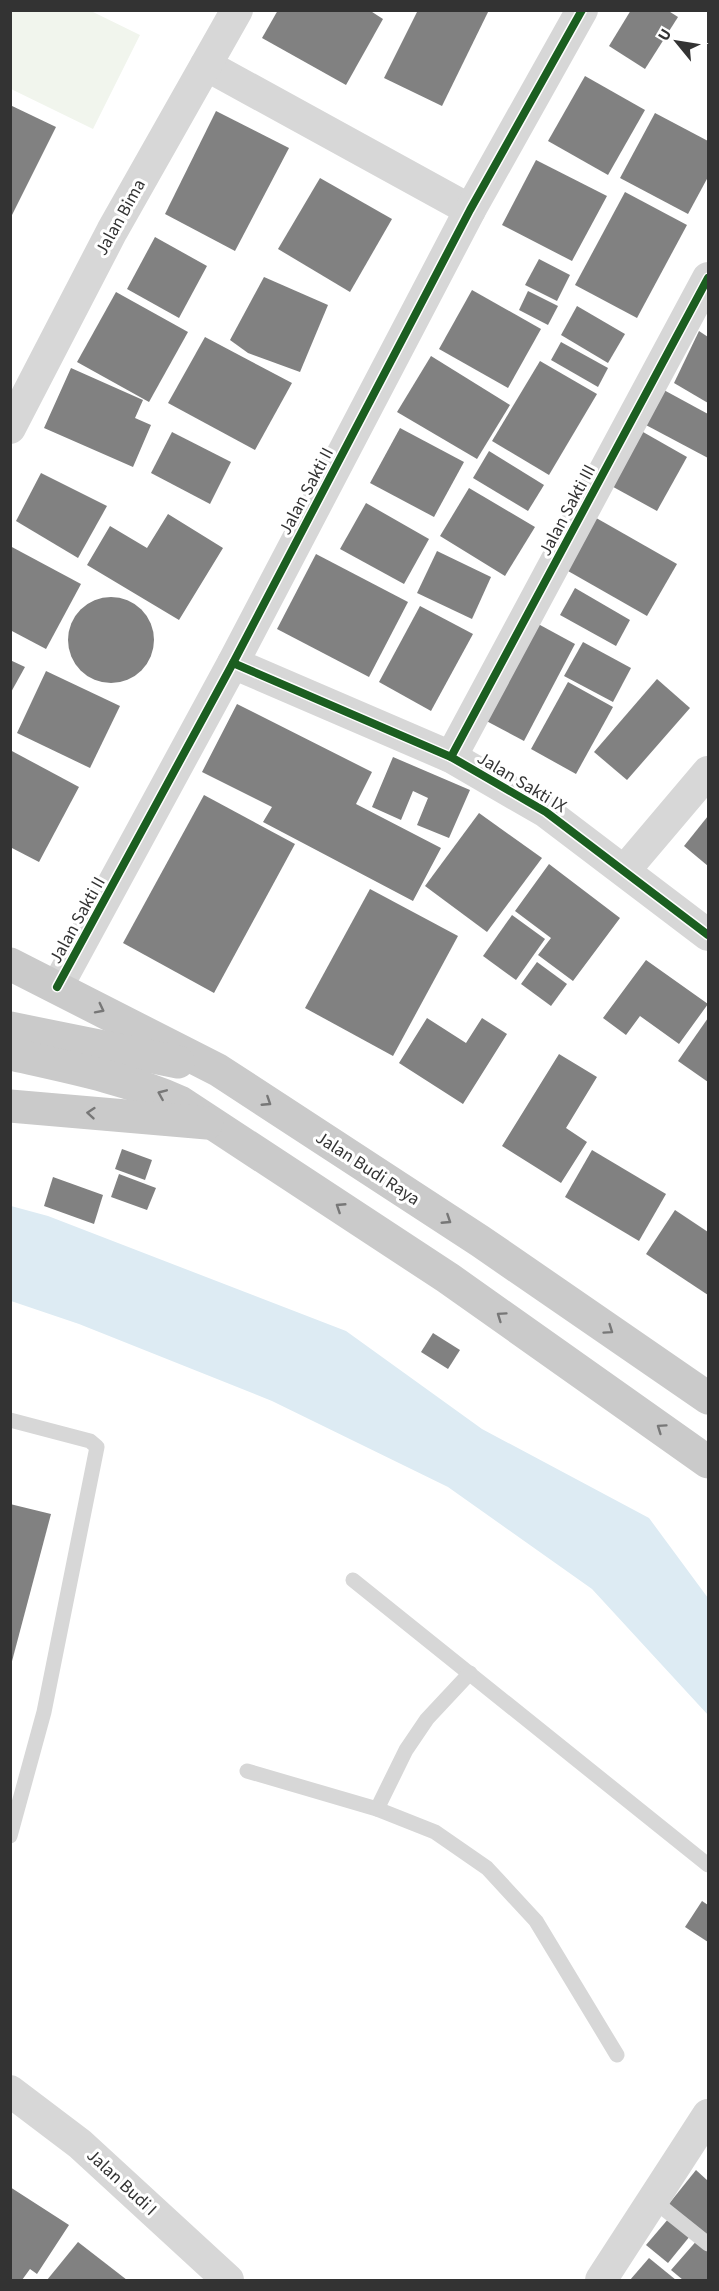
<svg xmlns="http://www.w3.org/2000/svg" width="719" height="2291" font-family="'Source Sans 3',sans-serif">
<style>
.green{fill:#f1f5ed}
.water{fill:#ddebf3}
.building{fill:#818181}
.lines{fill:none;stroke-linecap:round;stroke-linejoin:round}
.lane{stroke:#d7d7d7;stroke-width:15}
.street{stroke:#d7d7d7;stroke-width:32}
.primary{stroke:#cacaca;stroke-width:33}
.cycleway-casing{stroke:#fff;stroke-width:11}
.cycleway{stroke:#1b5e20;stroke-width:8}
.oneway{stroke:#777}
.labels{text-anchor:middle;stroke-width:6;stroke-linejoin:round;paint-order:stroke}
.street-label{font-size:18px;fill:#333;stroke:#fff}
</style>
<rect width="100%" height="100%" fill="#fff"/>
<path class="green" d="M10 11H91L140 35 93 129 11 89Z"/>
<path class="water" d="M11 1206 48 1216 346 1331 482 1429 649 1518 708 1598V1715L592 1589 448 1487 272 1401 79 1324 11 1301Z"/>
<g class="building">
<path d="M278 10H369L383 19 346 85 262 38Z"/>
<path d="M418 10H489L442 106 384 78Z"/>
<path d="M631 10H667L678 17 645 69 609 46Z"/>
<path d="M585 76 645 110 608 175 548 141Z"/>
<path d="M10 105 56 127 10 219Z"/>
<path d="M216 111 289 148 235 251 165 214Z"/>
<path d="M655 113 708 141V177L688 214 620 178Z"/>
<path d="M536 160 607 196 572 261 502 225Z"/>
<path d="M320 178 392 219 350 292 278 249Z"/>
<path d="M625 192 687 225 637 318 575 285Z"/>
<path d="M155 237 207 266 179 318 127 289Z"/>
<path d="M539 259 570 275 557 301 525 285Z"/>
<path d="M264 277 328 305 300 372 248 353 230 340Z"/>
<path d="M472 290 541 329 508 388 439 349Z"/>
<path d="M528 291 558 306 548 325 519 310Z"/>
<path d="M116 292 188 332 149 402 77 362Z"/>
<path d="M577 306 625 334 608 363 561 335Z"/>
<path d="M699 331 708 337V403L674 383Z"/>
<path d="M205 337 292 383 255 450 168 403Z"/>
<path d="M561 342 608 368 598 387 551 360Z"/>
<path d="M431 356 510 405 477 459 397 412Z"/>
<path d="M540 361 597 394 549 475 492 441Z"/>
<path d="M71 368 143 400 135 418 151 425 133 467 44 428Z"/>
<path d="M662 389 708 414V458L644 424Z"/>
<path d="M400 428 464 462 434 517 370 483Z"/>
<path d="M636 428 687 457 657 511 606 483Z"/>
<path d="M172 432 231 462 210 504 151 473Z"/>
<path d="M489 451 544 485 528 511 473 478Z"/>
<path d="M41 473 107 506 78 558 16 521Z"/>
<path d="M469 488 535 527 505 576 440 536Z"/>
<path d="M366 503 429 539 404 584 340 549Z"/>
<path d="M168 514 223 548 179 620 87 565 110 526 147 548Z"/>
<path d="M591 515 677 564 647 616 561 567Z"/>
<path d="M10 546 81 584 46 649 10 630Z"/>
<path d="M437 551 491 577 472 619 417 593Z"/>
<path d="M316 554 408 602 369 677 277 629Z"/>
<path d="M575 588 630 620 616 646 560 615Z"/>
<circle cx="111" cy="640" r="43"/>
<path d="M420 606 473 634 431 711 379 682Z"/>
<path d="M529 619 575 644 524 741 477 716Z"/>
<path d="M583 642 631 668 613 702 564 676Z"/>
<path d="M10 660 25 667 10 694Z"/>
<path d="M46 671 120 706 90 768 17 733Z"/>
<path d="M657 679 690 708 627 780 594 752Z"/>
<path d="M568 682 613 707 576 774 531 749Z"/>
<path d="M237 704 372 772 356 804 441 848 413 901 263 822 272 807 202 772Z"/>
<path d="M10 750 79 787 39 862 10 847Z"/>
<path d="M393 757 470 790 449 838 417 825 428 798 413 791 401 820 372 807Z"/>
<path d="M204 795 295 844 214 993 123 943Z"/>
<path d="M479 813 542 858 487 932 425 886Z"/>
<path d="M708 816V866L684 846Z"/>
<path d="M549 864 620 918 573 981 538 955 551 938 515 911Z"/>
<path d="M370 889 458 936 393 1056 305 1008Z"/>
<path d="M512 915 545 939 516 980 483 956Z"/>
<path d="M646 960 708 1004 679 1044 640 1016 626 1035 603 1018Z"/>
<path d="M537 962 567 984 551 1006 521 984Z"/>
<path d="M427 1018 466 1043 482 1018 507 1034 463 1104 399 1063Z"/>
<path d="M708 1018V1082L678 1061Z"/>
<path d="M559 1054 597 1077 566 1128 587 1142 561 1183 502 1146Z"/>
<path d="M122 1149 152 1160 145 1180 115 1169Z"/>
<path d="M592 1150 666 1194 639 1241 565 1197Z"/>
<path d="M119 1174 156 1188 147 1210 111 1197Z"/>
<path d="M53 1177 103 1195 94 1224 44 1206Z"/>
<path d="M675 1210 708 1232V1295L646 1254Z"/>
<path d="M433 1333 460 1350 448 1369 421 1352Z"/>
<path d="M10 1504 51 1514 11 1665H10Z"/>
<path d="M702 1901 708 1905V1942L685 1927Z"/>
<path d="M696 2170 708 2181V2239L668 2205Z"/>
<path d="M10 2187 69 2225 37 2274 30 2269 22 2280H10Z"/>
<path d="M669 2218 690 2236 668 2263 646 2245Z"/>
<path d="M699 2238 708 2246V2280H683L671 2270Z"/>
<path d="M78 2242 127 2280H47Z"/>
<path d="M649 2258 676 2280H630Z"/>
</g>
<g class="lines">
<g class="lane">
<path d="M10 1420 90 1441 97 1447 44 1712 10 1836"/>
<path d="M353 1580 708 1865"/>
<path d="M247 1771 377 1809 406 1750 427 1719 470 1673"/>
<path d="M377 1809 435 1832 487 1868 536 1921 617 2055"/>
<path d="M653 2200 708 2244"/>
</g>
<g class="street">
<path d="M206 65 470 210"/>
<path d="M10 428 112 231 237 10"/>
<path d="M233 663 451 757 546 812 708 935"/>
<path d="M451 757 708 278"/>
<path d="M625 870 708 772"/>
<path d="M57 987 233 663 470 210 582 10"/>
<path d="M10 2091 80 2144 228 2280"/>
<path d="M601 2280 708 2115"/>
</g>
<g class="primary">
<path d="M10 964 218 1070 480 1241 708 1398"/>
<path d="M10 1028 178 1062"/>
<path d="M10 1054C68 1067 125 1078 180 1102L448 1278 708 1462"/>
<path d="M10 1106 207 1123"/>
</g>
<g class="cycleway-casing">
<g id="cycleway">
<path d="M233 663 451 757 546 812 708 935"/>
<path d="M451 757 708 278"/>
<path d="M57 987 233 663 470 210 582 10"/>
</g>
</g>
<use href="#cycleway" class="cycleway"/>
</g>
<defs><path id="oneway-chevron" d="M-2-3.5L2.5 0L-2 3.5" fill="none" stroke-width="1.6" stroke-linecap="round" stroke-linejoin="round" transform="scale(1.5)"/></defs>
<g class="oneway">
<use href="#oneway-chevron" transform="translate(100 1009) rotate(27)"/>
<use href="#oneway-chevron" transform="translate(162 1094) rotate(-157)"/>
<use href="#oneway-chevron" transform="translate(267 1102) rotate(33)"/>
<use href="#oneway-chevron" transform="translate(91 1113) rotate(-175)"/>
<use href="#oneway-chevron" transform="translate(340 1207) rotate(-147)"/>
<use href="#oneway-chevron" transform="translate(447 1220) rotate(33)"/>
<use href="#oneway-chevron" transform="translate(501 1316) rotate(-145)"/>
<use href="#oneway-chevron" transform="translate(609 1330) rotate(35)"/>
<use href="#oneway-chevron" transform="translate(661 1428) rotate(-145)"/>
</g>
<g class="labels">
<g class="street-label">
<text transform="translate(120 217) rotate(-61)" y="6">Jalan Bima</text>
<text transform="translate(306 491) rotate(-62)" y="6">Jalan Sakti II</text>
<text transform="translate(567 510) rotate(-62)" y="6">Jalan Sakti III</text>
<text transform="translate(522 782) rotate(31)" y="6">Jalan Sakti IX</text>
<text transform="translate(77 920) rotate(-61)" y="6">Jalan Sakti II</text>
<text transform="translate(368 1168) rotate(33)" y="6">Jalan Budi Raya</text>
<text transform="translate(122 2182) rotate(43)" y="6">Jalan Budi I</text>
</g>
</g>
<rect width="719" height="2291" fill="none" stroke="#333333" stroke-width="24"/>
<g transform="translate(677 42) rotate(300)" stroke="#ffffff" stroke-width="4.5" paint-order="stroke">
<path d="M0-4.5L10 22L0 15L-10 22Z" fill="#333333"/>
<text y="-9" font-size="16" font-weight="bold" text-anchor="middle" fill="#333333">U</text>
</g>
</svg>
